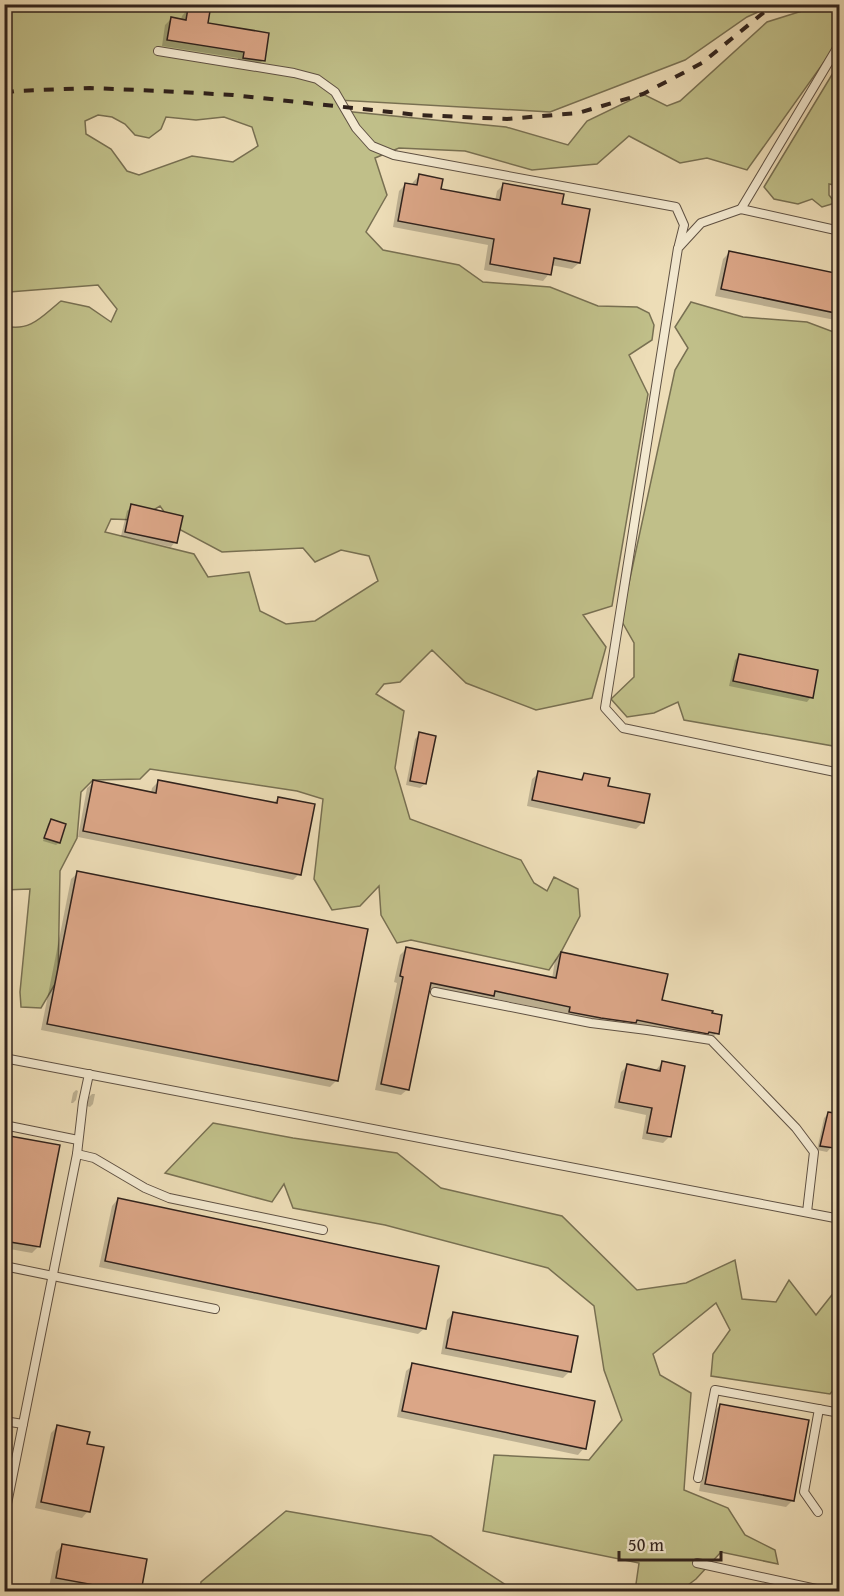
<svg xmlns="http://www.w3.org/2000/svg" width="844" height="1596" font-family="'Gentium Book Plus',serif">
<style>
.green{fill:#c0bf89;stroke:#787052;stroke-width:1.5;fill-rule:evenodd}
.shadow{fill:#0003}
.building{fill:#dba687;stroke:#30221c;stroke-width:1.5}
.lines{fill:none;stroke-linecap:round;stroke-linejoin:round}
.lane-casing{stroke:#5f5143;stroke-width:10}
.lane{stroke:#f3e9d0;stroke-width:8}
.rail{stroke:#30221c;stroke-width:4;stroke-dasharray:10 10;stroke-linecap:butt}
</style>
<rect width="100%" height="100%" fill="#edddb7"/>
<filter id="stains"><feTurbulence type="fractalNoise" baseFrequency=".00333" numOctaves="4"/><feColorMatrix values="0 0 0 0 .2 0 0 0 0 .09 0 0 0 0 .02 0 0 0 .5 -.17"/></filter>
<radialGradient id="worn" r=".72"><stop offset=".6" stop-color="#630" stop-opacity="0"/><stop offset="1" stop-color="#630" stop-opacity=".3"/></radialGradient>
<g class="green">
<path d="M5 5H774L747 17 685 60 550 112 338 100 343 111 506 127 568 145 587 121 643 94 667 106 680 101 767 22 821 5 835 7 839 13V41L747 170 707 158 680 163 629 136 597 164 532 170 465 151 399 148 375 158 387 195 366 232 383 250 459 265 483 282 550 287 598 306 637 307 649 313 654 325 652 340 629 355 648 394 612 606 583 615 606 647 592 698 536 710 466 683 432 650 400 682 384 684 376 694 404 711 395 768 410 819 521 860 534 883 547 891 554 877 578 889 580 916 561 952 549 970 411 940 397 943 381 915 379 886 360 906 332 910 314 879 323 799 297 791 150 769 140 779 93 780 81 792 77 838 60 871 58 979 41 1008 21 1007 20 992 30 889 4 890 5 326C31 332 42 316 61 301L89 307 111 322 117 309 98 285 9 292 5 288ZM98 115 112 117 125 124 135 135 149 138 161 129 166 117 196 120 224 117 252 127 258 146 233 162 192 156 139 175 127 171 111 149 86 134 85 121ZM160 506 175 527 222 552 303 548 315 562 341 550 369 556 378 581 315 621 286 624 260 611 249 572 208 577 194 554 105 532 111 519 137 520Z"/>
<path d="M839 63V186L829 184V195L835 203 822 207 812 199 798 204 774 199 764 187Z"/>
<path d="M691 302 743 317 807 322 839 334V747L684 720 678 702 654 713 627 717 611 699 634 677V643L621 620 675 370 688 348 675 327Z"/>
<path d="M213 1123 293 1138 397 1153 441 1188 562 1216 637 1290 686 1283 735 1260 742 1299 776 1302 789 1280 816 1315 839 1286V1383L830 1394 711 1376 713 1354 730 1330 716 1303 653 1354 660 1375 691 1393 684 1490 728 1508 745 1535 775 1550 778 1564 721 1552 696 1579 680 1591H635L639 1563 483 1531 494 1455 589 1460 622 1420 604 1370 594 1306 548 1268 385 1225 293 1208 284 1184 272 1202 165 1173Z"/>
<path d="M286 1511 431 1536 515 1591H200L201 1582Z"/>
</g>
<g class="shadow">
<path d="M188 9 206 24 263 60 257 67 237 64 238 58 162 46 165 25 171 19 181 20 182 16Z"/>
<path d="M419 176 439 190 495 201 497 191 504 184 560 205 579 263 572 269 551 265 549 274 543 281 484 270 488 245 393 227 399 191 406 184 412 185 413 182Z"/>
<path d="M729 253 840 276V321L715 296 723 259Z"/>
<path d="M132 506 175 542 171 547 121 536 127 511Z"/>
<path d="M740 655 811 697 807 702 729 686 735 660Z"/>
<path d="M420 734 425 784 420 788 406 785 415 739Z"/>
<path d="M539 773 578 781 584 775 606 787 643 822 636 829 527 806 532 779Z"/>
<path d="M159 781 273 804 278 798 299 874 293 880 78 837 87 788 94 782 151 793 152 788Z"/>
<path d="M51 821 59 843 56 845 43 841 48 824Z"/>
<path d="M78 873 337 1080 330 1087 41 1030 71 879Z"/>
<path d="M4 906 11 907 4 939Z"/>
<path d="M406 949 552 979 555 960 562 954 660 1001 717 1033 711 1039 564 1018 565 1013 491 998 486 1002 428 990 408 1089 401 1095 375 1090 397 983 394 982 400 955Z"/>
<path d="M4 956H8L4 970Z"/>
<path d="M662 1063 683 1067 669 1137 663 1143 642 1139 646 1115 614 1108 621 1072 627 1066 655 1071Z"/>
<path d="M76 1090 78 1091 76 1100 73 1103H71L73 1093Z"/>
<path d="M92 1094H95L93 1104 90 1107 87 1106 89 1097Z"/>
<path d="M828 1114 840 1121V1146L833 1145 827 1152 817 1150 824 1118Z"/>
<path d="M4 1136 38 1247 32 1253 4 1248Z"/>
<path d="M118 1199 425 1328 418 1334 99 1267 112 1206Z"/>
<path d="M454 1313 570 1371 563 1378 441 1354 447 1320Z"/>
<path d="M413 1365 584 1448 578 1455 397 1417 406 1371Z"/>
<path d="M720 1405 793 1500 786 1507 699 1491 714 1412Z"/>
<path d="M57 1427 86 1445 88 1511 82 1518 35 1508 51 1433Z"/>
<path d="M63 1545 140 1592H48L56 1552Z"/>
<path d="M770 1587 795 1592H765Z"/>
</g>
<g class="building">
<path d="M188 8 210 11 208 23 269 33 265 61 243 58 244 52 167 40 171 17 186 20Z"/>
<path d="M419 174 443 179 441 189 500 200 503 183 564 194 562 204 590 209 580 263 554 258 551 275 490 264 494 239 398 221 405 183 417 185Z"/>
<path d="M729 251 840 274V314L721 289Z"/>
<path d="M131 504 183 516 177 543 125 532Z"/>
<path d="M739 654 818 670 813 698 733 681Z"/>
<path d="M419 732 436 736 426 784 410 781Z"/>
<path d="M538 771 582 780 584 773 610 778 608 786 650 794 644 823 532 800Z"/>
<path d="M93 780 156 793 158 780 277 803 278 797 315 804 301 875 83 831Z"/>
<path d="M51 819 66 824 60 843 44 838Z"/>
<path d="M77 871 368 929 338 1081 47 1024Z"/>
<path d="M406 947 556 978 561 952 668 974 662 1000 713 1011 712 1013 722 1015 719 1034 709 1032 708 1034 676 1028 637 1020 636 1023 601 1018 569 1012 570 1007 495 991 494 996 431 983 409 1090 381 1084 403 977 400 976Z"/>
<path d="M662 1061 685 1066 671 1137 647 1133 652 1108 619 1102 627 1064 660 1071Z"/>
<path d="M828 1112 840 1114V1141L835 1140 834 1148 820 1146Z"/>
<path d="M4 1135 60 1145 40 1247 4 1241Z"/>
<path d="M118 1198 439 1266 426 1329 105 1261Z"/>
<path d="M453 1312 578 1336 571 1372 446 1348Z"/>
<path d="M412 1363 595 1401 586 1449 402 1411Z"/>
<path d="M720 1404 809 1420 794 1501 705 1484Z"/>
<path d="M57 1425 90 1432 87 1444 104 1447 90 1512 41 1502Z"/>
<path d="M62 1544 147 1559 141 1592H132L56 1578Z"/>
</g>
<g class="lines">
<g class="lane-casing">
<g id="lane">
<path d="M158 51 294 73 317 79 335 92 356 128 372 146 394 155 676 207 684 225 679 245"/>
<path d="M741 209 840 43"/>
<path d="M840 231 741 209 701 223 678 248 605 708 623 728 840 773"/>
<path d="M435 992 591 1023 647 1030 711 1040 796 1128 814 1152 807 1212"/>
<path d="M4 1058 840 1219"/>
<path d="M4 1125 78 1140"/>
<path d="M77 1154 94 1158 145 1188 169 1198 323 1230"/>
<path d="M4 1266 215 1309"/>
<path d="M4 1421 23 1424"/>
<path d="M698 1478 715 1390 840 1413"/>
<path d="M818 1512 804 1492 819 1409"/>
<path d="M4 1519 77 1154 83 1102 89 1074"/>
<path d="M697 1563 830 1592"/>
</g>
</g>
<use href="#lane" class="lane"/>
<g class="rail">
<path d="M4 93 15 91 90 88 161 91 233 95 418 115 507 119 578 113 643 94 702 63 774 4"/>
<path d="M404 1587 407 1592"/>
</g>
</g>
<rect width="844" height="1596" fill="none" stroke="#edddb7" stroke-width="24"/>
<rect x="6" y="6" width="832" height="1584" fill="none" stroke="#30221c" stroke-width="3"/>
<rect x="12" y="12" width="820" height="1572" fill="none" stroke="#30221c" stroke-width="1.5"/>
<path d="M619 1551v9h102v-9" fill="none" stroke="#30221c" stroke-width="3"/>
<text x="628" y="1551" font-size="18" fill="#30221c" stroke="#f3e9d0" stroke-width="4.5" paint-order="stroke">50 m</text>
<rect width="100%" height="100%" filter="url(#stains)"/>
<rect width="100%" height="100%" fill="url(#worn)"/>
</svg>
